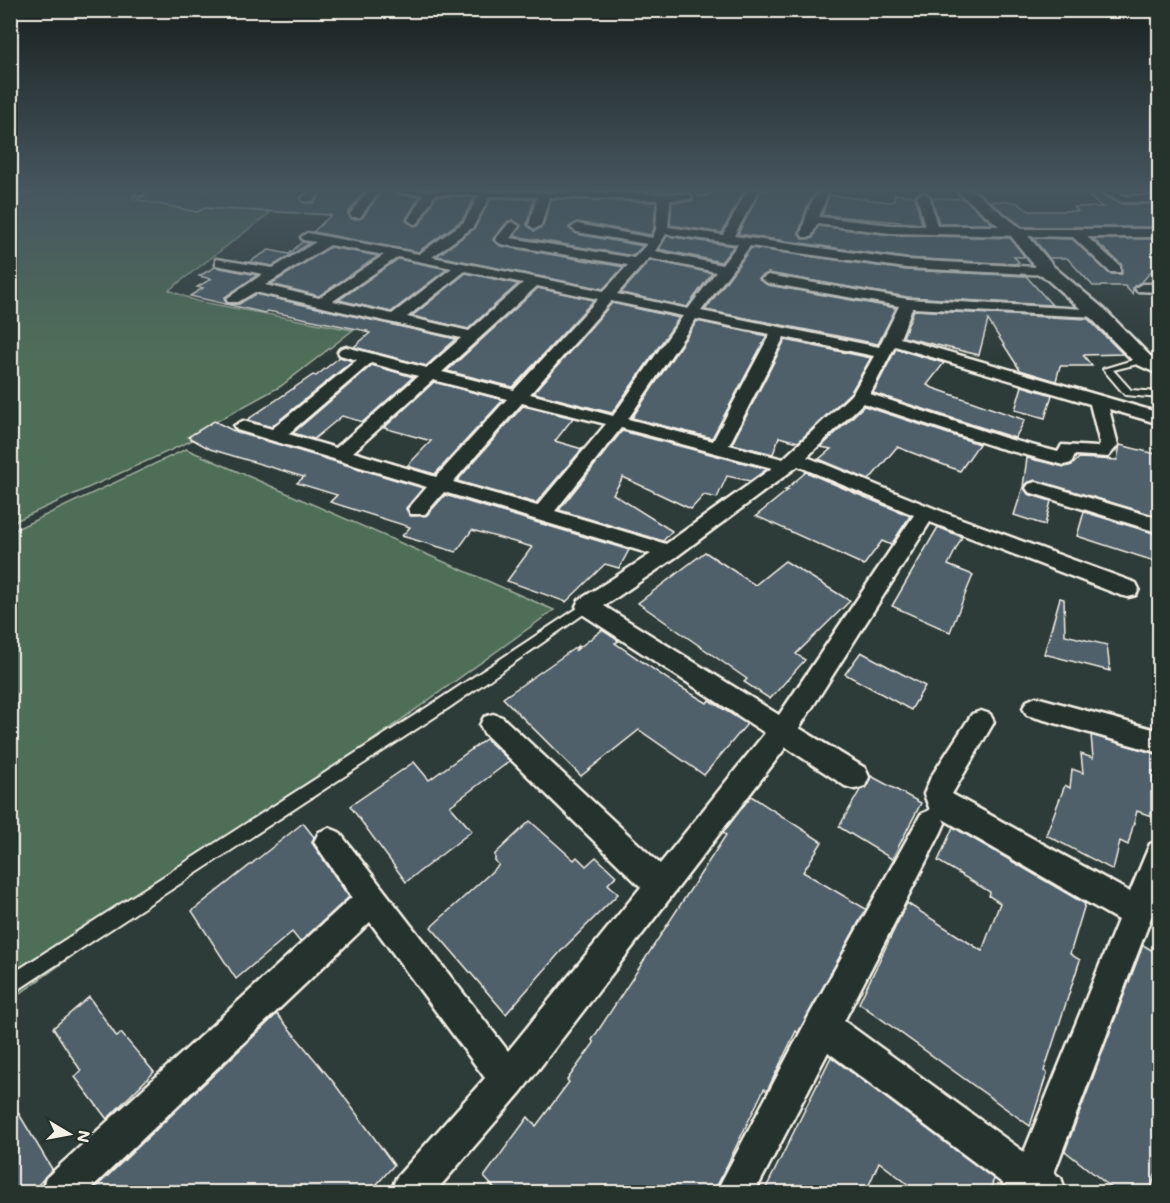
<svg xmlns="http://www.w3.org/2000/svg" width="1170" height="1203" font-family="Mali,sans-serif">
  <rect width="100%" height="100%" fill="#2e3c39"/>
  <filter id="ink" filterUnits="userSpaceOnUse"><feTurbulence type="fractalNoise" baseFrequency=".0167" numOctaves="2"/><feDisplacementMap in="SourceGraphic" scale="12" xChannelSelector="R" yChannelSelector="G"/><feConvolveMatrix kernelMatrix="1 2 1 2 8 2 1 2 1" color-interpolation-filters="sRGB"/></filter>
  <g filter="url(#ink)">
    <g fill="#4f6e58" stroke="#a2b0a0" stroke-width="1.5">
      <path d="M40,190H259L234,207L270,213L169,290L196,301L353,330L281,386L188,437L193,440L11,523V195Z"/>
      <path d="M186,449L554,610L11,1000L10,532Z"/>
    </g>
    <g fill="#4f606b" stroke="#f4f1e8" stroke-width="1.5">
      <path d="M134,190H137L135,195L137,197H143L148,190H307L300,199L304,203H314L324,190H365L348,213L352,219L362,218L382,191H394L402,195L420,196L406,219L415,226L420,224L436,196L475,197L462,220L418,252L313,232L331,215L205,208L197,212L133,199Z"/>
      <path d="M565,190H695L699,197L711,194V190H744L722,233L670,225L672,202L693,201L692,193Z"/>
      <path d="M761,190L817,192L808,204L799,233L803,239L813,238L818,226L891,235L1010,238L1025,257H1014L1019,262L1015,264L906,258L738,234Z"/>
      <path d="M1085,193H1099L1122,204H1160V227H1023L989,201L1016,202L1029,211H1078L1074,207H1102Z"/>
      <path d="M895,194L915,196L922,224L822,215L829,195L890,202L894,200Z"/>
      <path d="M491,198L534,199L527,224L534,231L543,226L551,199L656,202L654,229L651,235L577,222L569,227L577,234L643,246L633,256L514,236L521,226L512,220L507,222L493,239L501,246L624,267L603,289L437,256L474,229Z"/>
      <path d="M932,198L964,199L993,224H939Z"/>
      <path d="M667,236L734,246L721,262L659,249Z"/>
      <path d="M1033,238L1072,239L1110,274H1122L1121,264L1093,239H1160V261L1142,282L1134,286L1132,294L1125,286H1093L1067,258H1049Z"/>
      <path d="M302,242L310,243L273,266L249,262L269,250L289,254Z"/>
      <path d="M330,247L378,256L319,296L271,284Z"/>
      <path d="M751,248L906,270L1026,276L1052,305L907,297L768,273L759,278L768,285L896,308L878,344L705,310Z"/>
      <path d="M398,259L447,269L391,312L339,300Z"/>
      <path d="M650,260L712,273L687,307L621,293Z"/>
      <path d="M215,267L257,275L225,297L228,304H239L255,294L456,339L426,366L354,347L370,333L365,332L367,331L268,311L265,313L190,296L203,288L197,287L211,279L199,276Z"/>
      <path d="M466,273L518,284L468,329L412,316Z"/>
      <path d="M538,288L594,300L513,387L447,371Z"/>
      <path d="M612,303L679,318L612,413L534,393Z"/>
      <path d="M914,310L1088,319L1123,354L1083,355L1092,366H1060L1056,381L1020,370L988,320L979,355L903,337Z"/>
      <path d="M697,321L767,336L712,438L632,418Z"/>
      <path d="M785,340L871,358L851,392L798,442L779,437L773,454L732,444Z"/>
      <path d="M896,349L944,363L927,385L933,388L1025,420L1015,438L873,393Z"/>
      <path d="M340,357L352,361L271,427L247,420L313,375L316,376Z"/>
      <path d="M372,365L413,377L363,422L342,416L314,439L293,433Z"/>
      <path d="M434,382L503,400L435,474L407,466L431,441L384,428Z"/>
      <path d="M1022,386L1052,395L1045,418L1015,410Z"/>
      <path d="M523,406L573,418L555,441L582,449L536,503L457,481Z"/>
      <path d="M864,406L979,444L960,471L897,447L869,480L819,459L831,449L821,447Z"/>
      <path d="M214,421L236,432L423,488L406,508L411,516L427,515L445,495L629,550L619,568L605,564L566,602L507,581L532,547L472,530L456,552L402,536L410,527L330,502L337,495L297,483L304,477L210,449L188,437Z"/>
      <path d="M622,431L767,469L750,481L727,476L717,498L704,495L691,509L623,477L613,494L672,531L663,541L559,510Z"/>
      <path d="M1120,445L1160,455V517L1035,480L1027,483L1024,488L1028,494L1051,501L1045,525L1014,515L1023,487L1027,458L1065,467L1072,465L1079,458L1117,460Z"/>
      <path d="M806,472L857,494L910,516L891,545L882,541L864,565L756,516L788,490H785Z"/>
      <path d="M1084,512L1160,535L1157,562L1077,536Z"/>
      <path d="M938,527L962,537L948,565L973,575L950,632L892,606Z"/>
      <path d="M705,552L755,585L785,561L850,601L796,654L805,660L770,699L744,682L747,679L638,603Z"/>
      <path d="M1060,598L1064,599L1065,635L1107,645L1110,671L1044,654Z"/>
      <path d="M602,630L619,641L615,643L672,682L707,703L709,700L747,724L704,775L639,730L581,776L503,698L579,645L575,651Z"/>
      <path d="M861,652L925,686L911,710L845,674Z"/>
      <path d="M1091,735L1160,755V773L1152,771L1154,793L1151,792V816L1137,811L1128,845L1120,841L1113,870L1046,835L1065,785L1070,788L1072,769L1083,773L1081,754L1093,758Z"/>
      <path d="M486,739L510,761L450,806L472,831L406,882L350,806L414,762L429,780Z"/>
      <path d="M871,776L921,803L892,859L839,827L860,790L867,787Z"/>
      <path d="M751,796L822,842L803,872L866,909L798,1033L796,1031L767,1091L764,1089L714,1192H498L484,1177L528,1117L536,1126L569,1082L567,1080L594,1043L592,1040L726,835L723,833Z"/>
      <path d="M530,821L574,860L577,857L586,866L596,857L616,876L608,884L618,894L562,950L506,1014L431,927L499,865L495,861V854Z"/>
      <path d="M303,823L314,837L312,843L349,897L300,942L292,932L236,979L192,911Z"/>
      <path d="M953,827L1085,904L1070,954L1080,960L1044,1071L1047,1073L1030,1126L859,1003L907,903L982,951L1000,903L989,896L990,892L938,861Z"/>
      <path d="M1143,945L1160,955V1161L1150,1192H1117L1065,1151Z"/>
      <path d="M89,997L117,1037L121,1033L154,1072L107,1119L75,1077L81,1071L53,1028Z"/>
      <path d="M277,1014L334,1083L394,1165L370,1192H91Z"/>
      <path d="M831,1057L994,1179L989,1192H918L879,1162L866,1192H764Z"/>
      <path d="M10,1099L52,1169L32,1192H10Z"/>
    </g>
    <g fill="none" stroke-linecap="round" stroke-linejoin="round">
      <defs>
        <g id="service">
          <path d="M140,190H146L141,195H137Z"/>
          <path d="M1143,357L1147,360L1146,362L1113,370L1131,390L1160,392V398L1125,395L1103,369Z"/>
          <path d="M587,602L593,606L591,609L450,707L10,995V975L440,699Z"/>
        </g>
        <g id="minor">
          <path d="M10,190H36L10,196Z"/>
          <path d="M310,190H322L312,201H304L302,199Z"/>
          <path d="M368,190H380L360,217H352L350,214Z"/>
          <path d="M396,190L687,194L691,195V199L670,200L668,227L723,235L747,190H759L734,236L906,260L1053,268L1055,271L1048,275L906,268L750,246L701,311L879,347L899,306L768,283L761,279L768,275L907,299L1102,310L1104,313L1102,316L1097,317L912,308L900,338L1160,413V424L1109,409L1118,445L1108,457L1075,455L1071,463L1064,465L996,447L863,403L807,457L948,514L1136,583L1139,589L1136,595L1128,597L1120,595L930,522L799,728L865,768L869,777L865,786L855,789L845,786L786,747L521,1092L435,1192H391L396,1178L485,1078L370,922L87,1192H41L46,1178L352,897L314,842L319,832L329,828L339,832L508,1051L641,887L484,733L480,725L484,717L493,714L502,717L660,864L765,733L579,612L576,606L579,600L651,554L444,492L425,514H411L408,509L427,487L237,430L234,426L243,421L272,429L357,360L340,355L338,352L340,349L346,347L427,368L461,338L255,292L238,302H228L226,299L263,274L216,265V259L273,268L316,242L303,240L301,237L307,233L419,254L464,222L479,195L435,194L418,223L414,224L408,220L424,194L402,193ZM490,196L537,197L529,225L535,229L541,225L549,197L658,200L656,230L652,238L577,224L571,228L577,232L647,244L634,258L510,238L519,226L513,222L509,223L495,240L501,244L628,265L604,291L432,257L473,227ZM666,234L738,244L722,265L655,251ZM330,245L384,255L319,298L265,285ZM398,257L452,268L392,314L333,301ZM649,258L716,272L688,309L617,294ZM465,271L523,283L469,331L407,317ZM537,286L598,299L514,390L442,372ZM611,301L683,316L613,416L530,394ZM696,319L770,334L713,441L628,419ZM784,337L874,356L853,393L783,459L729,445ZM895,346L1090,404L1100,444L1097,447L1062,445L1058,452L1008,439L870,394ZM371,363L418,376L336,448L288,434ZM433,380L507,399L436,477L353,452ZM522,403L606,424L537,506L453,482ZM621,428L772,468L666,544L555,511ZM798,466L914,515L779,715L604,606L676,557Z"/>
          <path d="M697,190H709V193L699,195Z"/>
          <path d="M1097,190H1112L1124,196H1160V202H1122Z"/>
          <path d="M821,192L827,195L819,217L891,225L925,226L917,196L923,193L929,196L937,226H1013L1019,229H1160V237H1087L1120,266V272H1110L1073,237L891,233L817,224L811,237H803L801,234C805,223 809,197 821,192Z"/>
          <path d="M1142,284H1160V292L1137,291L1135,288Z"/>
          <path d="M1036,482L1160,519V533L1029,492L1026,488L1029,484Z"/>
          <path d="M1036,697L1160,731V753L1027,715L1023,708L1027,701Z"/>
          <path d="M981,711L990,714L994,722L952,794L1130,892L1150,844L1160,840V894L1054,1173L1061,1178L1066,1192H1008L1009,1188L828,1052L755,1192H716L810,1014L921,814L930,810L924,794L931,777L972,714ZM943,819L1118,920L1024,1152L844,1021L941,832L945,823Z"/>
        </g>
        <path id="tertiary" d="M956,190H972L1023,230L1054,267L1104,309L1150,356L1160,361V375L1136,364L1090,317L1042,275L1011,236Z"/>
      </defs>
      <use href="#service" stroke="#f4f1e8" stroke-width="4"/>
      <use href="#minor" stroke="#f4f1e8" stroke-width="5"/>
      <use href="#tertiary" stroke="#f4f1e8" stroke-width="5"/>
      <use href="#service" fill="#26332d" fill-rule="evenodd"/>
      <use href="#minor" fill="#26332d" fill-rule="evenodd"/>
      <use href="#tertiary" fill="#26332d" fill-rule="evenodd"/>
    </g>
  </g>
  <linearGradient id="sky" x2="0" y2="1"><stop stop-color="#19211f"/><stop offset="0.53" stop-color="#46565f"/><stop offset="1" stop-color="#46565f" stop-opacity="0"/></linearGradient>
  <rect width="1170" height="358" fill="url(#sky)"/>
  <rect width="1170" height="1203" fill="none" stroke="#26332d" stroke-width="36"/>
  <rect x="18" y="18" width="1134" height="1167" fill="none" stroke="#f4f1e8" stroke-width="2" filter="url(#ink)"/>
  <g transform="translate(69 1134) rotate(100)" stroke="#26332d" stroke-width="4.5" paint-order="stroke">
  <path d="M0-4.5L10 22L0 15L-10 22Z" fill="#f4f1e8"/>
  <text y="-9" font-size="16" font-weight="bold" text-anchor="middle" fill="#f4f1e8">N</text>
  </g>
</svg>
